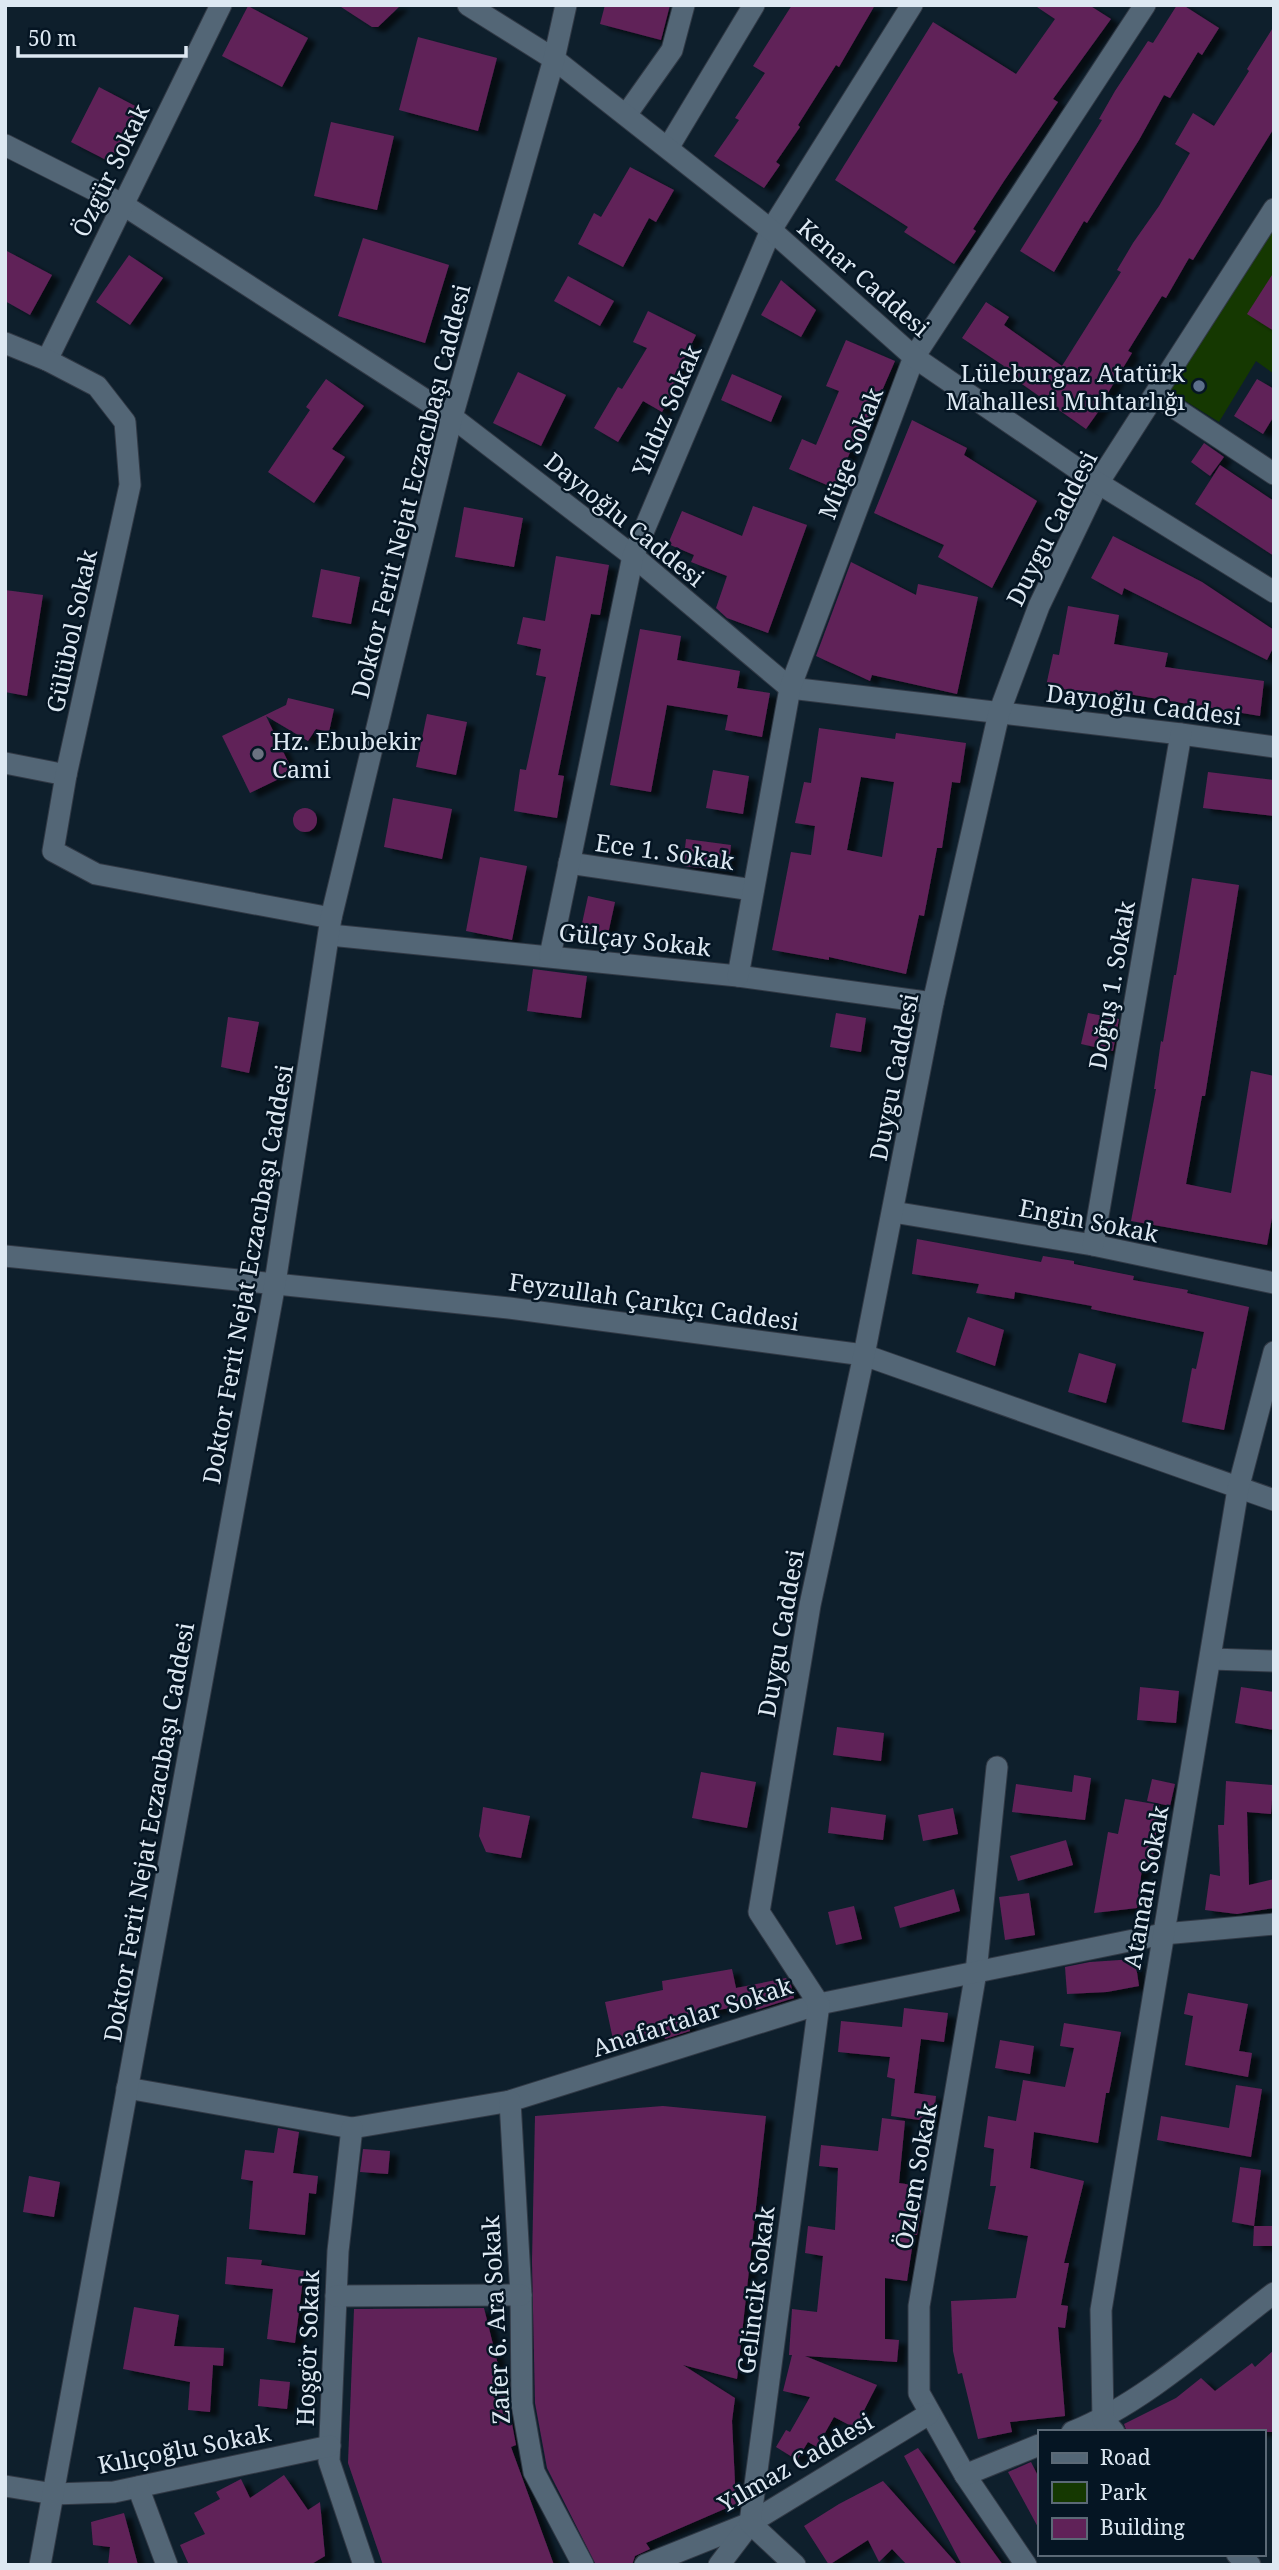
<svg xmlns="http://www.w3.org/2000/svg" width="1279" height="2570" font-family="'Noto Serif',serif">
  <defs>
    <filter id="shadow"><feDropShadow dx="8" dy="4.5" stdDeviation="2" flood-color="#0009"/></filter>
  </defs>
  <rect width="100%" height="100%" fill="#0e1f2c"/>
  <path fill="#153801" d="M1274,225V374L1256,361L1219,422L1168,390Z"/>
  <g fill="#602258" fill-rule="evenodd" filter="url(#shadow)">
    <path d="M338,5H401L378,27H372Z"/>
    <path d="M605,5H670L661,40L600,24Z"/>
    <path d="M792,5H875L839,67L836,65L798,125L800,127L776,162L780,165L764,188L714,156L739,120L735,118L765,73L753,66Z"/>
    <path d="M1034,5H1089L1111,19L1053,99L1058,102L1004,181L973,229L976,231L954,264L904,232L908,227L835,180L933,22L1016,74L1055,19Z"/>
    <path d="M1177,5H1183L1219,28L1202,55L1198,52L1170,98L1164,95L1139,140L1087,223L1084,221L1054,272L1020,251L1102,120L1099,119L1115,91L1148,41L1153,43Z"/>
    <path d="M248,6L308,38L282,87L222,56Z"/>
    <path d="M1274,26V128L1193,260L1189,258L1166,298L1162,296L1128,351L1132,353L1106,396L1108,398L1086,429L1002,370L1004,366L962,338L986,302L1009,317L1004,325L1062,366L1121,272L1117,270L1133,243L1159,206L1190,153L1175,144L1193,113L1214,126L1249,71L1247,69Z"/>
    <path d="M418,37L497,58L478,131L399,110Z"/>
    <path d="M99,87L139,108L110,162L71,142Z"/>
    <path d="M331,122L394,136L377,210L314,196Z"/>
    <path d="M630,167L674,190L656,222L649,218L623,267L578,244L594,213L601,217Z"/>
    <path d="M363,238L449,265L425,343L338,316Z"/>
    <path d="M5,250L52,275L30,315L5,301Z"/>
    <path d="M129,255L163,278L130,325L96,302Z"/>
    <path d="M1274,272V331L1247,314Z"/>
    <path d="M568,276L614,301L600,326L554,301Z"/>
    <path d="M781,280L816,310L801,337L761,315Z"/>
    <path d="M648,311L696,335L677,374L682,377L662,412L643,401L618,442L594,428L618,387L622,389L647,348L633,342Z"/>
    <path d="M846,340L895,361L861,439L857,437L834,488L789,469L802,439L816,445L839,391L826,386Z"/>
    <path d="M518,372L566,395L541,446L493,423Z"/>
    <path d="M732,374L782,396L771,422L721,400Z"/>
    <path d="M326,379L364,406L332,449L345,457L314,503L268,472L310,410L306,407Z"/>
    <path d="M1257,379L1274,389V416L1263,434L1234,416Z"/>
    <path d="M912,420L967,448L964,455L1037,501L992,588L938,557L944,545L874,513Z"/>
    <path d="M1204,443L1224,457L1210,476L1191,462Z"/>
    <path d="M1220,465L1274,501V556L1195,504Z"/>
    <path d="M753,506L807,525L768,633L727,618L716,608L727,576L691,562L694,555L668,544L682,511L742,536Z"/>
    <path d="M464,507L523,518L514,567L455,557Z"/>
    <path d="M1113,536L1202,582L1274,630V646L1267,660L1124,588L1122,595L1091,578Z"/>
    <path d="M556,556L609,565L600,615L591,614L558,775L564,776L557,818L514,811L520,769L526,770L546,677L536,675L541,649L517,644L523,617L545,621Z"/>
    <path d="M851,562L916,595L918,584L978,597L957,694L872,675L870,681L816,656Z"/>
    <path d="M321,569L360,577L351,624L312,617Z"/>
    <path d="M5,590L43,595L27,696L5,692Z"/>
    <path d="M1068,606L1119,615L1114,644L1168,653L1165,667L1264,681L1260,716L1110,691L1109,697L1046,686L1053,654L1059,655Z"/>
    <path d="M640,629L681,636L677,660L740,671L737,688L770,693L762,737L725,730L728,715L667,705L651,792L610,785Z"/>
    <path d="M288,698L334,709L329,732L316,729L308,741L266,716L293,772L250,793L222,736L286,705Z"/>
    <path d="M427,714L467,722L456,775L416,767Z"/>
    <path d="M819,728L895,739L896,733L966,743L960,783L952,782L942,848H937L924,916L919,915L906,974L829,957V960L772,950L791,852L811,855L815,826L795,823L804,782L811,783ZM861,777L894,782L882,857L847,850Z"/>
    <path d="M713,770L749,776L743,814L706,808Z"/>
    <path d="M1208,772L1274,780V816L1203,808Z"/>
    <path d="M393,798L452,809L442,859L384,847Z"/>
    <circle cx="305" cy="820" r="12"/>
    <path d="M686,839L731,845L728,871L683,866Z"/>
    <path d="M480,857L527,866L512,940L466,931Z"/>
    <path d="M1192,878L1239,885L1205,1096H1202L1186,1184L1231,1193L1251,1071L1274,1076V1207L1267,1245L1131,1221L1156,1089H1154L1161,1041L1163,1042L1174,975H1176Z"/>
    <path d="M588,896L615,902L608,934L581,928Z"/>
    <path d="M533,969L587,976L581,1018L527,1011Z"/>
    <path d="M836,1013L866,1018L861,1052L830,1047Z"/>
    <path d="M1088,1013L1119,1019L1113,1051L1081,1044Z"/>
    <path d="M228,1017L259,1022L249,1073L221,1067Z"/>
    <path d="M917,1239L1041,1262L1043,1256L1074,1261V1264L1134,1276L1133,1280L1188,1290L1187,1293L1249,1307L1224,1430L1182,1422L1192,1368L1196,1369L1204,1332L1091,1309L1092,1306L1015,1292L1014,1299L976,1293L979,1284L912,1274Z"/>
    <path d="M968,1317L1004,1330L995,1366L956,1352Z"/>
    <path d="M1079,1353L1116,1364L1106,1403L1068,1392Z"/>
    <path d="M1140,1687L1179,1691L1176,1723L1137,1720Z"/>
    <path d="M1241,1687L1274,1692V1730L1235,1723Z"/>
    <path d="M837,1727L884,1733L881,1761L833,1755Z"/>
    <path d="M701,1772L756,1782L747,1828L692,1818Z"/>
    <path d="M1074,1775L1091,1778L1085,1820L1012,1812L1016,1784L1072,1792Z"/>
    <path d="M1152,1779L1175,1784L1170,1806L1147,1801Z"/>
    <path d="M1226,1781L1273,1785L1271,1814L1247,1812L1249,1885L1274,1879V1908L1237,1914L1205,1910L1210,1874L1220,1876L1218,1825H1224Z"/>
    <path d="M1125,1799L1160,1805L1151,1869L1142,1868L1137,1908L1094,1913L1108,1832L1118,1834Z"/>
    <path d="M483,1807L530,1816L521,1858L486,1852L479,1836Z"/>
    <path d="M831,1807L886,1815L883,1840L828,1833Z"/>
    <path d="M953,1808L958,1834L923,1841L918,1815Z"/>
    <path d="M1066,1840L1073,1865L1018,1881L1010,1856Z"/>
    <path d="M954,1889L960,1911L900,1928L894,1907Z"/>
    <path d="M1029,1893L1035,1935L1005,1940L999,1897Z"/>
    <path d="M854,1906L862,1939L836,1945L828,1912Z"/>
    <path d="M1135,1959L1139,1986L1107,1992L1067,1994L1065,1967L1090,1962Z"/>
    <path d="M732,1969L736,1988L786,1978L791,1985L794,1998L756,2010L755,2004L687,2015L690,2031L665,2039L664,2034L614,2044L605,2002L663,1990L662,1981Z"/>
    <path d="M1188,1993L1248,2004L1239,2051L1252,2053L1248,2077L1185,2065L1193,2016L1184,2014Z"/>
    <path d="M904,2008L948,2013L944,2042L921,2039L914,2093L936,2096L933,2122L891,2116L895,2079L887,2077L890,2057L838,2052L841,2021L902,2027Z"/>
    <path d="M1064,2023L1121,2032L1109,2093H1106L1098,2143L1034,2132L1030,2168L1084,2181L1064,2263H1069L1061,2305L1068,2306L1065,2328L1058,2327L1065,2416L1010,2422L1012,2432L978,2439L962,2373L958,2374L953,2351L951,2301L1016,2298L1028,2236L988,2229L996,2186H990L994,2149L984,2147L988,2116L1016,2121L1023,2080L1065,2087L1074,2048L1060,2046Z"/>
    <path d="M1000,2040L1034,2046L1030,2074L995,2068Z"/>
    <path d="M1236,2085L1262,2089L1251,2157L1157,2140L1161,2116L1229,2128Z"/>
    <path d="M663,2106L766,2116L737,2379L683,2365L735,2398L732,2421L736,2504L646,2543L650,2549L635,2556L632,2565H596L547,2468L535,2403L532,2261L535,2116Z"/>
    <path d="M882,2118L905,2121L899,2183L912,2185L908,2208L921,2210L917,2235H914L907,2281L885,2278V2339L899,2340L897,2362L805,2356L877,2385L855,2428L834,2417L817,2447L808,2442L797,2460L776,2447L786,2430L790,2432L810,2397L783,2391L792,2355H789L792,2309L817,2312L823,2256L805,2253L808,2226L835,2230L838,2168L819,2166L821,2145L878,2151Z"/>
    <path d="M278,2128L299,2132L293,2173L318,2176L316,2194L309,2193L305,2235L249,2229L253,2181L241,2179L245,2150L274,2153Z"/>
    <path d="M363,2149L390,2151L388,2174L360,2172Z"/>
    <path d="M1240,2167L1261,2170L1254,2226L1232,2222Z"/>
    <path d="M29,2176L60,2182L54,2217L23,2212Z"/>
    <path d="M1254,2226H1274V2246H1253Z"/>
    <path d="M227,2257L262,2260L261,2265L304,2271L295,2343L267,2339L273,2289L225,2284Z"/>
    <path d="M134,2307L179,2315L174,2346L224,2348L223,2366L213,2365L210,2412L188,2410L190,2382L123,2369Z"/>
    <path d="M484,2308L510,2413L516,2445L511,2447L554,2565H383L348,2463L354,2309Z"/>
    <path d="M1274,2350V2432H1127L1124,2424L1176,2398L1201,2378L1215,2391L1252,2363L1255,2367Z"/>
    <path d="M260,2379L290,2382L287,2409L258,2406Z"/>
    <path d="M918,2448L1003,2565H962L904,2456Z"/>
    <path d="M1031,2462L1039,2478V2529L1008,2472Z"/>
    <path d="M284,2475L308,2510L320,2502L325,2556L310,2565H189L180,2545L205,2534L194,2513L220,2499L216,2492L241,2479L250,2498Z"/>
    <path d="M883,2481L958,2565H907L892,2549L879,2562L868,2540L829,2565L804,2526L839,2504Z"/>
    <path d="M124,2513L138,2565H108L110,2547L93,2545L91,2522Z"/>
  </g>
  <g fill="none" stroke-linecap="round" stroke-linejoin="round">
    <defs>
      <g id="minor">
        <path d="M468,5L554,59"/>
        <path d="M626,115L672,50L684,5"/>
        <path d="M5,145L122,204L452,417L633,556L790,688L1181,734L1274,747"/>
        <path d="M668,148L754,5"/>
        <path d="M47,360L221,5"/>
        <path d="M1155,395L1274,474"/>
        <path d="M5,763L66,775"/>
        <path d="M569,863L753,890"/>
        <path d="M330,935L738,976L933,1003"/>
        <path d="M550,956L633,556L771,230L912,5"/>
        <path d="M738,976L790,688L914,357L1145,5"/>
        <path d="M893,1212L1093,1245L1274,1283"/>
        <path d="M1093,1245L1181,734"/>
        <path d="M5,1256L509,1308L864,1355L1274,1500"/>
        <path d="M1211,1659L1274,1661"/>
        <path d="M997,1767L976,1972L919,2306V2393L965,2475L1026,2565"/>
        <path d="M127,2088L352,2128L510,2101L819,2004L1163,1934L1274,1924"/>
        <path d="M510,2101L521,2295L522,2404L534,2472L583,2565"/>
        <path d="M352,2128L338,2251L329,2461L364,2565"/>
        <path d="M336,2296L521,2295"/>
        <path d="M1072,2432C1144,2403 1212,2340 1274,2293"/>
        <path d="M1114,2432L1103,2419L1101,2310L1238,1489L1274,1352"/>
        <path d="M965,2475L1039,2445"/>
        <path d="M5,2486L54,2494L114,2492L330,2446"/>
        <path d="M138,2487L167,2565"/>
        <path d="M1237,2554L1250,2565"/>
        <path d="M645,2565L750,2523L929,2414"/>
        <path d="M719,2565L750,2524"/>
        <path d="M795,2565L750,2523L819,2004L759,1912L810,1605L864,1355L933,1003L999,713L1039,606L1098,483L1274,209"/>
      </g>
      <path id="tertiary" d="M5,343L47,360L97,386L125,422L130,485L66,775L53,851L96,874L331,918"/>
      <g id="secondary">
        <path d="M554,59L771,230L914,357L1098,483L1274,592"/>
        <path d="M40,2565L275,1283L331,918L452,417L554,59L566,5"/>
      </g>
    </defs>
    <use href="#minor" stroke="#313945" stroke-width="23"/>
    <use href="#tertiary" stroke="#313945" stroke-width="23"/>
    <use href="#secondary" stroke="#313945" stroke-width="23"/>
    <use href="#minor" stroke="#536676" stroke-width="21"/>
    <use href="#tertiary" stroke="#536676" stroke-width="21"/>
    <use href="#secondary" stroke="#536676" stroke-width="21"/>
  </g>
  <circle fill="#5c6f8a" stroke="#051523" stroke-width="2.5" cx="1199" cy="386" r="7"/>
  <circle fill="#6b7280" stroke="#051523" stroke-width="2.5" cx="258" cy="754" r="7"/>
  <g text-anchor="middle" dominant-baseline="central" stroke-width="5" stroke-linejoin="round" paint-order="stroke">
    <g font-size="24" fill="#dde8f2" stroke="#051523">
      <text transform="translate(110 170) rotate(-64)">Özgür Sokak</text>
      <text transform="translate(864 277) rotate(41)">Kenar Caddesi</text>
      <text transform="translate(666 410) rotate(-67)">Yıldız Sokak</text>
      <text transform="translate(850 453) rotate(-69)">Müge Sokak</text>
      <text transform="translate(410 491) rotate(-76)">Doktor Ferit Nejat Eczacıbaşı Caddesi</text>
      <text transform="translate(625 519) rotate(39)">Dayıoğlu Caddesi</text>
      <text transform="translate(1051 528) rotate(-63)">Duygu Caddesi</text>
      <text transform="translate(71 631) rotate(-78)">Gülübol Sokak</text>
      <text transform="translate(1144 704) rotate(7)">Dayıoğlu Caddesi</text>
      <text transform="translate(665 851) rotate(8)">Ece 1. Sokak</text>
      <text transform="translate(635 939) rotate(6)">Gülçay Sokak</text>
      <text transform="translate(1111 985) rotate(-80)">Doğuş 1. Sokak</text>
      <text transform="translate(893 1077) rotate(-79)">Duygu Caddesi</text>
      <text transform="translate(1089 1220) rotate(11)">Engin Sokak</text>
      <text transform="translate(247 1274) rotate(-80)">Doktor Ferit Nejat Eczacıbaşı Caddesi</text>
      <text transform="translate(654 1301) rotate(8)">Feyzullah Çarıkçı Caddesi</text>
      <text transform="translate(780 1633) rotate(-80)">Duygu Caddesi</text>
      <text transform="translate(148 1832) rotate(-80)">Doktor Ferit Nejat Eczacıbaşı Caddesi</text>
      <text transform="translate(1145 1887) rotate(-80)">Ataman Sokak</text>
      <text transform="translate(692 2016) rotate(-18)">Anafartalar Sokak</text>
      <text transform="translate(915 2176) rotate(-80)">Özlem Sokak</text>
      <text transform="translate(755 2290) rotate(-83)">Gelincik Sokak</text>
      <text transform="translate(495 2320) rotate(-93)">Zafer 6. Ara Sokak</text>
      <text transform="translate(307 2348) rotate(-88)">Hoşgör Sokak</text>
      <text transform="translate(184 2448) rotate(-11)">Kılıçoğlu Sokak</text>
      <text transform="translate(795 2462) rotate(-30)">Yılmaz Caddesi</text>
    </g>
    <g font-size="24" fill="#dde8f2" stroke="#051523" text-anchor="end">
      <text x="1185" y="372">Lüleburgaz Atatürk<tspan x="1185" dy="28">Mahallesi Muhtarlığı</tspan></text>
      <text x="272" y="740" text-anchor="start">Hz. Ebubekir<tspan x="272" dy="28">Cami</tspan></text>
    </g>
  </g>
  <rect width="1279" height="2570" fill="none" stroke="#dde8f2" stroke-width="14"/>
  <rect x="1038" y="2430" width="228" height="126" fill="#051523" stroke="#5b6976" stroke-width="2"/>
  <rect x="1052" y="2453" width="35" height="10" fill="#536676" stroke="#5b6976" stroke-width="2"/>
  <text x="1100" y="2465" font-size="21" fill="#dde8f2">Road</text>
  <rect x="1052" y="2482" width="35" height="21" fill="#153801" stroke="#5b6976" stroke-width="2"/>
  <text x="1100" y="2500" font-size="21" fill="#dde8f2">Park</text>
  <rect x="1052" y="2518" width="35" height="21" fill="#602258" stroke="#5b6976" stroke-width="2"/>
  <text x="1100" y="2535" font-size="21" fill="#dde8f2">Building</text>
  <path d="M18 46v10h168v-10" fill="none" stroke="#dde8f2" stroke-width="3.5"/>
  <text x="28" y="46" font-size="21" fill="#dde8f2" stroke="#051523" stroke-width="5" paint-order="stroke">50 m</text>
</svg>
